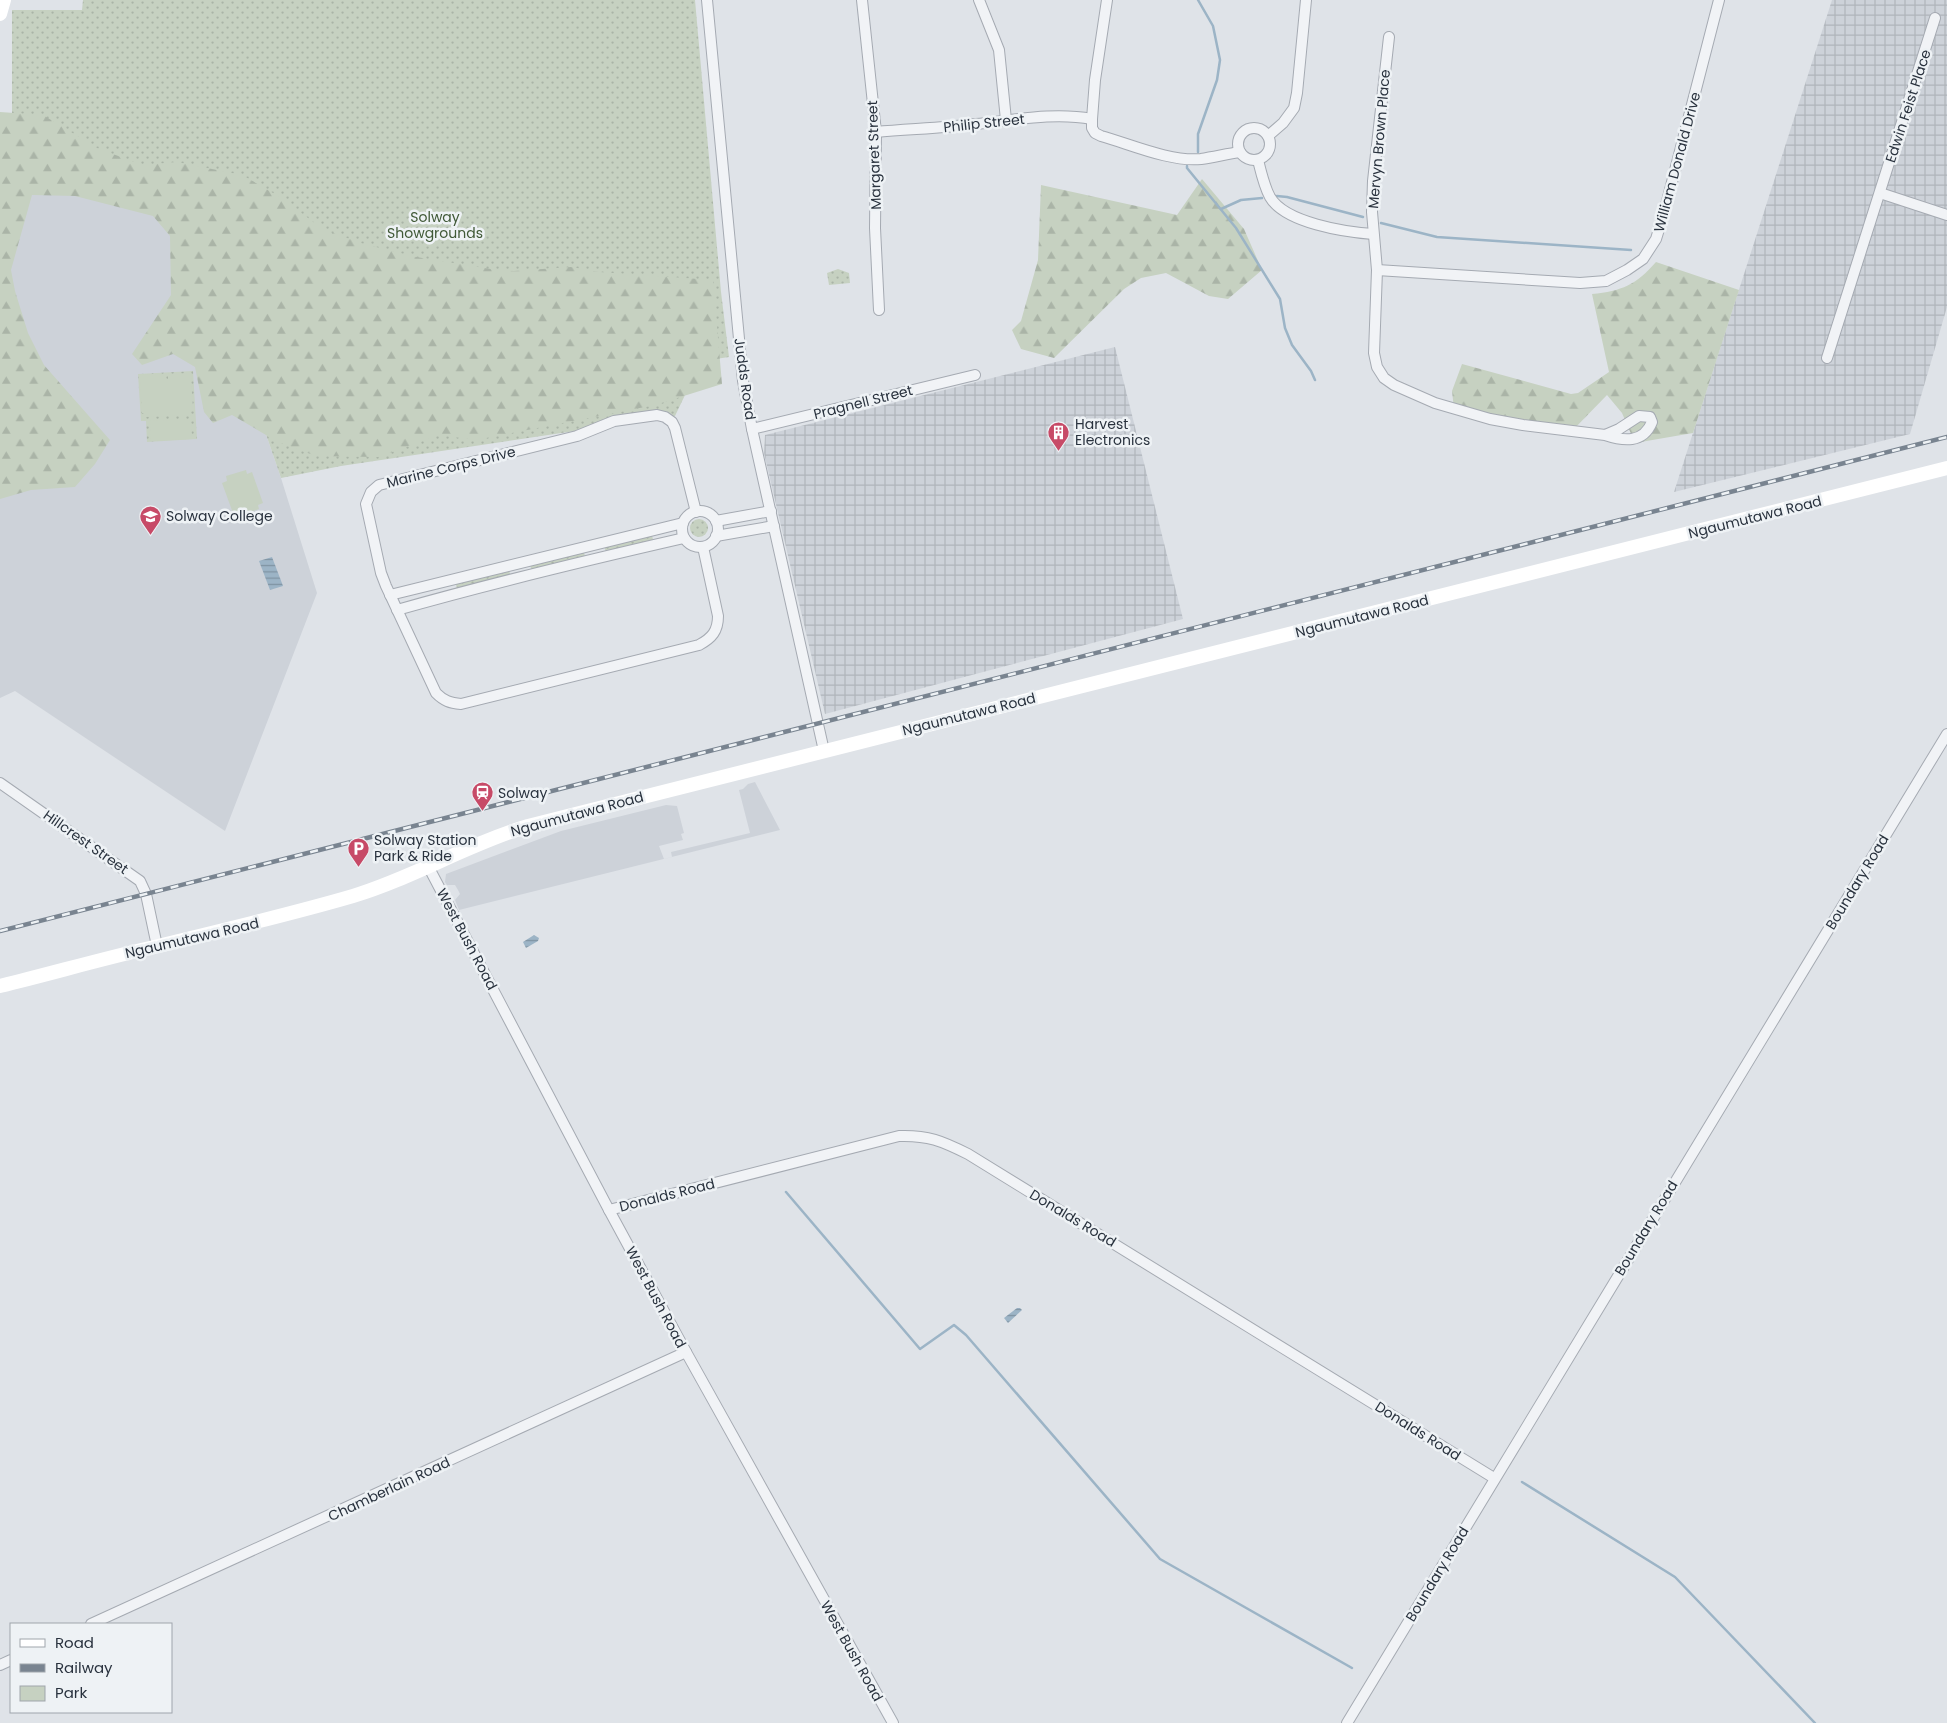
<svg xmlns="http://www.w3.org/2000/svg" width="1947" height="1723" font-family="Poppins,sans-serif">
  <defs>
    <pattern id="industrial-grid" width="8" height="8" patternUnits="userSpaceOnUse" patternTransform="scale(1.25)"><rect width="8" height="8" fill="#cdd2d9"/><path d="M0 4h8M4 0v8" fill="none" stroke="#b0b5bb"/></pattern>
    <pattern id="green-dots" width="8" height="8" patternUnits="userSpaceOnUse" patternTransform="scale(1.25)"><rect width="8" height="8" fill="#c6d1c1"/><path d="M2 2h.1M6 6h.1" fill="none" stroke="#aab4a7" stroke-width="1.8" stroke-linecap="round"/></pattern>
    <pattern id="forest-firs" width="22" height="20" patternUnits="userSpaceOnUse" patternTransform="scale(1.25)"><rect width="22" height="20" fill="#c6d1c1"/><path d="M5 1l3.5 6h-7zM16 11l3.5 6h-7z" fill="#aab4a7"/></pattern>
    <pattern id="water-rules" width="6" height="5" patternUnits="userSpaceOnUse" patternTransform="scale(1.25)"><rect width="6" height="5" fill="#9cb4c6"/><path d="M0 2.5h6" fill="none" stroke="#7f93a2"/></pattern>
  </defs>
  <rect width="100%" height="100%" fill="#dfe3e8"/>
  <g fill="#cdd2d9">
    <path d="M0,139L193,199L218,294L281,478L317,593L225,831L15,691L0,698Z"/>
    <path d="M755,782L780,830L459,910L455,900L460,894L458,890L455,885H447L445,882L446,874L561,831L666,805L677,806L684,833L681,834L683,840L659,846L664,859L672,857L671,852L750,833L739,790L743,789L748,784Z"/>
  </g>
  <g fill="url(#industrial-grid)">
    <path d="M1832,0H1947V307L1910,434L1674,492Z"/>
    <path d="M1115,347L1183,619L825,714L764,453L765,435Z"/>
  </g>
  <g fill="url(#green-dots)">
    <path d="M83,0H695L721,292L729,357L682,364L686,393L675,416L341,466L281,478L218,294L193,199L12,140V10H82Z"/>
    <path d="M838,269L849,273L850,283L829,285L827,273Z"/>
    <path d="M193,371L197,439L147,442L146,421H141L138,374Z"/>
    <circle cx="699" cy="528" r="9"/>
    <path d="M652,535L653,540L606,552L604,546Z"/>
    <path d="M584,552L585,557L532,571L530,565Z"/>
    <path d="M509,571L511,576L457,590L456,584Z"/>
  </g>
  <g fill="url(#forest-firs)">
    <path d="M0,112L43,115L97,148L142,165L177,162L242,175L280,197L324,230L364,244L416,257L497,270L514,271L571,267L599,272L713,280L722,384L655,405L476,440L439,435L378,457L316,456L278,442L232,415L213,423L204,412L195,367L173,354L142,365L132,354L171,295L170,236L153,216L75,196L32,195L11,270L15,291L28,333L44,365L110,440L95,464L75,487L31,490L0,499Z"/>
    <path d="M1202,179L1244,229L1262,270L1228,299L1209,296L1166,273L1141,278L1124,289L1054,358L1021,349L1012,330L1021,321L1038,260L1041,185L1177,215Z"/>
    <path d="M1656,262L1739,290L1693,433L1635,443L1622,413L1607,395L1573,430L1454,409L1452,391L1462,364L1571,394L1578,393L1609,372L1592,294C1622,291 1636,285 1656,262Z"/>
  </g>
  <g fill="#c6d1c1">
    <path d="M189,373V377L191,378L193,410H191V415L170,416L169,411H166V416L145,417V413H142L140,380H143V375L164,374V379H168V374Z"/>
    <path d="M191,419L192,439L151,441L150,421Z"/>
    <path d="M246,470L247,474L252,472L263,503L258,505L259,509L240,516L238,512L233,513L222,483L227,481L226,476Z"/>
  </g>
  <g fill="url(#water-rules)">
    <path d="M272,557L283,586L270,590L259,561Z"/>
    <path d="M534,935L539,938L538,941L526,948L523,942Z"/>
    <path d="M1017,1308H1020L1022,1310L1008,1323L1004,1318Z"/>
  </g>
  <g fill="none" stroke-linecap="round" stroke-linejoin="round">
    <g stroke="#9cb4c6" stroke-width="2.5">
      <path d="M1198,152V134L1217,80L1220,60L1213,26L1198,0"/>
      <path d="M1187,166V168L1236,228L1280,299L1285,328L1292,345L1311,371L1315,380"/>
      <path d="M1277,196L1287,197L1363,217"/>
      <path d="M1221,209L1241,200L1262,198"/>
      <path d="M1381,223L1437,237L1631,250"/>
      <path d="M786,1192L920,1349L954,1325L966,1335L1160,1559L1352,1668"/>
      <path d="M1522,1482L1675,1577L1815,1723"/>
    </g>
    <defs>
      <g id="street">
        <path d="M707,0L743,381L752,429L824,751"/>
        <path d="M862,0L876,132L875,228L879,310"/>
        <path d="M979,0L999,50L1006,120"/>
        <path d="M1107,0L1095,80L1092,119V128L1095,133L1101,136C1130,144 1170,162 1201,159C1214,157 1227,154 1240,152"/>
        <path d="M1389,37L1373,181L1372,212L1377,270L1374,353L1377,367L1384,378L1394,385L1435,403L1490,419L1523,425L1605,435L1619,429L1639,416L1650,417L1652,422C1643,444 1623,441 1605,435"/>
        <circle cx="1254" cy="144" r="16"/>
        <path d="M876,132C909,129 943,128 976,124C1015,120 1054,112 1092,119"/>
        <path d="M1268,136L1283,123L1294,108L1297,93L1306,0"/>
        <path d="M1258,160C1261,172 1264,186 1270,197C1285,223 1345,232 1373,234"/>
        <path d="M1880,193L1947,215"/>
        <path d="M1377,270L1580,283L1606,281L1627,270L1643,259L1656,239L1664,213L1719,0"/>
        <path d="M1827,358L1935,18"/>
        <path d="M752,429L975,375"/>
        <circle cx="700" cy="529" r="18"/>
        <path d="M696,512L675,428L672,422L665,417L657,415L614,421L577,436L379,485L371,492L366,504L381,573L386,586L436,693C444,701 450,703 461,704L699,645C712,638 718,631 718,616L703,547"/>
        <path d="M716,521L771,511"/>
        <path d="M716,536L774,526"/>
        <path d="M390,595L683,523"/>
        <path d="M397,610C492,583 588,560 684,538"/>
        <path d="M0,783L140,881L146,894L157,946"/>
        <path d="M428,866L609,1210L686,1352L893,1723"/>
        <path d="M609,1210L899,1136C928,1135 942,1141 968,1154L1494,1478"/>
        <path d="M91,1624L686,1352"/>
        <path d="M0,1665L11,1660"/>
        <path d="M1347,1723L1947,734"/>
      </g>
    </defs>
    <use href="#street" stroke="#a5aab2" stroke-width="12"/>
    <use href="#street" stroke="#f1f3f6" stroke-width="10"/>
    <g stroke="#fff" stroke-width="14">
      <path d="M0,14L4,0"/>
      <path d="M0,986C53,973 105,958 158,946C223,930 288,915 353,896C413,878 468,844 528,826L1947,468"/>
    </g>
    <defs>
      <path id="rail" d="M0,931L1947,437"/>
    </defs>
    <use href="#rail" stroke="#798490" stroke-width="4.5"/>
    <use href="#rail" stroke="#eef2f5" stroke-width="2.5" stroke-dasharray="8" stroke-linecap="butt"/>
  </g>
  <defs>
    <symbol id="building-pin" viewBox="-11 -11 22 30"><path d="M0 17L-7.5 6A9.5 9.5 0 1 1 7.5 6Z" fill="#c74a67" stroke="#eef2f5"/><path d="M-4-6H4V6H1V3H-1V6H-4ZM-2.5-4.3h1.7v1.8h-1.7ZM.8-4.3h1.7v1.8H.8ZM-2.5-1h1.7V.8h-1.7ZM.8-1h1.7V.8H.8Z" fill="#fff"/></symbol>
    <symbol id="school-pin" viewBox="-11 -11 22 30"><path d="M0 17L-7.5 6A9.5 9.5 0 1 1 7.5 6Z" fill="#c74a67" stroke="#eef2f5"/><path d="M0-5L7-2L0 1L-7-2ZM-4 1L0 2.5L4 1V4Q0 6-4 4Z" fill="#fff"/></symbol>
    <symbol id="station-pin" viewBox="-11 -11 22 30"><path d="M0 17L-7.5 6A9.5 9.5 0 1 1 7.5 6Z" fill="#c74a67" stroke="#eef2f5"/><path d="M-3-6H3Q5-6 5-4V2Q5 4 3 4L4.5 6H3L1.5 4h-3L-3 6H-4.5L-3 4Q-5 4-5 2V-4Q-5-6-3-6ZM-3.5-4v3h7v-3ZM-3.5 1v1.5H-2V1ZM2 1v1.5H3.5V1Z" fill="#fff"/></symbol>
    <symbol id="parking-pin" viewBox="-11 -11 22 30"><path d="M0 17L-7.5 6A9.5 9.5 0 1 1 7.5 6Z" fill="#c74a67" stroke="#eef2f5"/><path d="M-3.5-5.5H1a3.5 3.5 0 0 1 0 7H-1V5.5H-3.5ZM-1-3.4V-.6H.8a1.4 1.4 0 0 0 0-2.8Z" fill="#fff"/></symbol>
  </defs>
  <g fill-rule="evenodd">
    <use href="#building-pin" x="1046" y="420" width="25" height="34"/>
    <use href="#school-pin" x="138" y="504" width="25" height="34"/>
    <use href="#station-pin" x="470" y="780" width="25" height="34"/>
    <use href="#parking-pin" x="346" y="836" width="25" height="34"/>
  </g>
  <g text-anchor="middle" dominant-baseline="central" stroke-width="5" stroke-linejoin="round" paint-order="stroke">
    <g font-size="14" fill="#29323e" stroke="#eef2f5">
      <text transform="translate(1908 106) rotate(-72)">Edwin Feist Place</text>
      <text transform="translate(984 123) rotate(-6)">Philip Street</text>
      <text transform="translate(1379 139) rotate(-85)">Mervyn Brown Place</text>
      <text transform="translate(874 155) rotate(-92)">Margaret Street</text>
      <text transform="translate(1677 162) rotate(-75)">William Donald Drive</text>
      <text transform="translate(745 379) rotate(82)">Judds Road</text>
      <text transform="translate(863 402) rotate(-14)">Pragnell Street</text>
      <text transform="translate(451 467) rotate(-14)">Marine Corps Drive</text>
      <text transform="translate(1755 517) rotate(-14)">Ngaumutawa Road</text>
      <text transform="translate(1362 616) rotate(-14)">Ngaumutawa Road</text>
      <text transform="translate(969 714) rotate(-14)">Ngaumutawa Road</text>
      <text transform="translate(577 814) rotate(-15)">Ngaumutawa Road</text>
      <text transform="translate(86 842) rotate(35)">Hillcrest Street</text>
      <text transform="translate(1857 882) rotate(-59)">Boundary Road</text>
      <text transform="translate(192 938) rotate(-13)">Ngaumutawa Road</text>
      <text transform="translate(467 939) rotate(62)">West Bush Road</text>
      <text transform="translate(667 1195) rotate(-14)">Donalds Road</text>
      <text transform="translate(1073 1218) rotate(31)">Donalds Road</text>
      <text transform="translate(1646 1228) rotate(-59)">Boundary Road</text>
      <text transform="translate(656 1297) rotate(62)">West Bush Road</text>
      <text transform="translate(1418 1431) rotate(32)">Donalds Road</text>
      <text transform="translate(389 1489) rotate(-25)">Chamberlain Road</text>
      <text transform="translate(1437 1574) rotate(-59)">Boundary Road</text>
      <text transform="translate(852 1651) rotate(61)">West Bush Road</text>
    </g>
    <g font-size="14" fill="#405937" stroke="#eef2f5">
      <text x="435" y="217">Solway<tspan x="435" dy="16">Showgrounds</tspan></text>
    </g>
    <g font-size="14" fill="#29323e" stroke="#eef2f5" text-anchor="start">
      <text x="1075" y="424">Harvest<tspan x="1075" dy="16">Electronics</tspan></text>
      <text x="166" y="516">Solway College</text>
      <text x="498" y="793">Solway</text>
      <text x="374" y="840">Solway Station<tspan x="374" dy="16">Park &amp; Ride</tspan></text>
    </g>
  </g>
  <rect x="10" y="1623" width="162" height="90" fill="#eef2f5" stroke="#9fa5ac"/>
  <rect x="20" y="1639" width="25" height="8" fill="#ffffff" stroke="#9fa5ac"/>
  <text x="55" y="1648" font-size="15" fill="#29323e">Road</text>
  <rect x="20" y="1664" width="25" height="8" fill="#798490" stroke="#9fa5ac"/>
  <text x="55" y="1673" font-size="15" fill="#29323e">Railway</text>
  <rect x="20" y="1686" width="25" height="15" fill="#c6d1c1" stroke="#9fa5ac"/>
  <text x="55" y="1698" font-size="15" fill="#29323e">Park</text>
</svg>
